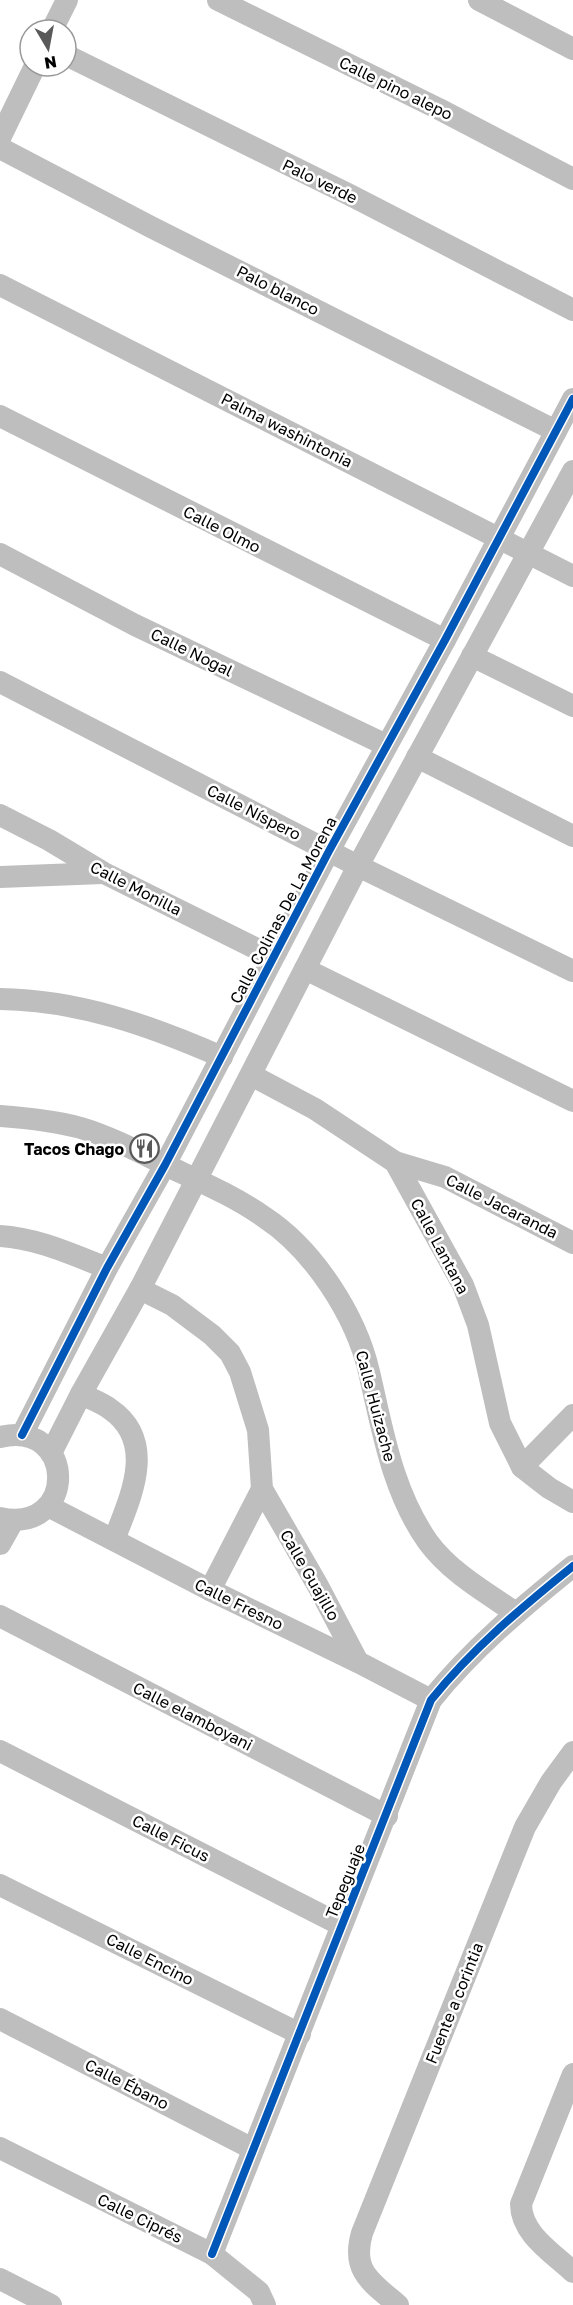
<svg xmlns="http://www.w3.org/2000/svg" width="573" height="2305" font-family="'Golos Text',sans-serif">
  <rect width="100%" height="100%" fill="#fff"/>
  <g fill="none" stroke-linecap="round" stroke-linejoin="round">
    <g stroke="#bebebe" stroke-width="22">
      <path d="M218,0L439,109L573,179"/>
      <path d="M479,0L573,49"/>
      <path d="M52,30L67,0"/>
      <path d="M66,55L350,195L573,310"/>
      <path d="M0,138L35,66"/>
      <path d="M0,148L151,227L556,431"/>
      <path d="M0,285L573,576"/>
      <path d="M0,416L445,640"/>
      <path d="M0,554L135,625L386,745"/>
      <path d="M472,656L573,706"/>
      <path d="M0,682L358,866L573,971"/>
      <path d="M417,757L573,836"/>
      <path d="M0,815L49,840L104,873L273,957"/>
      <path d="M0,877L103,873"/>
      <path d="M305,969L573,1101"/>
      <path d="M0,999C79,1000 151,1026 222,1057"/>
      <path d="M251,1075L315,1109L395,1162L463,1285L478,1325L500,1423L522,1467L549,1488L573,1502"/>
      <path d="M0,1116C27,1118 55,1121 81,1128C114,1138 145,1155 176,1170C206,1184 237,1198 264,1217C313,1249 356,1315 369,1372C383,1431 392,1491 428,1542C450,1572 485,1592 516,1613"/>
      <path d="M395,1162L445,1177L573,1243"/>
      <path d="M0,1236C37,1238 73,1255 107,1268"/>
      <path d="M140,1289L172,1305L212,1335L230,1353L240,1372L258,1430L262,1489L318,1586L358,1662"/>
      <path d="M81,1394C91,1399 102,1403 110,1409C158,1442 130,1498 114,1540"/>
      <path d="M22,1435L107,1268L165,1165L329,851L445,640L573,399"/>
      <path d="M0,1437C77,1419 78,1535 0,1518"/>
      <path d="M51,1453L81,1394L140,1289L358,866L573,471"/>
      <path d="M522,1467L573,1415"/>
      <path d="M48,1506L210,1590L358,1662L431,1700"/>
      <path d="M0,1544L13,1521"/>
      <path d="M210,1590L262,1489"/>
      <path d="M0,1616L387,1816"/>
      <path d="M0,1751L341,1925"/>
      <path d="M0,1885L300,2034"/>
      <path d="M0,2019L253,2149"/>
      <path d="M573,2074L521,2204C521,2234 553,2253 573,2272"/>
      <path d="M0,2148L212,2254L259,2292L265,2305"/>
      <path d="M212,2254L431,1700C472,1649 522,1607 573,1566"/>
      <path d="M0,2279L51,2305"/>
      <path d="M398,2305C371,2282 351,2271 362,2233L525,1827L551,1782L573,1752"/>
    </g>
    <defs>
      <g id="cycleway">
        <path d="M22,1435L107,1268L165,1165L329,851L445,640L573,399"/>
        <path d="M212,2254L431,1700C472,1649 522,1607 573,1566"/>
      </g>
    </defs>
    <use href="#cycleway" stroke="#fff" stroke-width="11"/>
    <use href="#cycleway" stroke="#0057b8" stroke-width="8"/>
  </g>
  <defs>
    <symbol id="restaurant-ring" viewBox="-11 -11 22 22"><circle r="9.5" fill="#fff" stroke="#595959" stroke-width="1.5"/><path d="M-5-6h1v4h1v-4h1v4h1v-4h1v5L-1.5 .5V6h-2V.5L-5-1ZM5-6V6H3V1.5H1.5Q1.5-4 5-6Z" fill="#595959"/></symbol>
  </defs>
  <g fill-rule="evenodd">
    <use href="#restaurant-ring" x="128" y="1132" width="33" height="33"/>
  </g>
  <g text-anchor="middle" dominant-baseline="central" stroke-width="5" stroke-linejoin="round" paint-order="stroke">
    <g font-size="16" fill="#000" stroke="#fff">
      <text transform="translate(396 88) rotate(26)">Calle pino alepo</text>
      <text transform="translate(320 181) rotate(26)">Palo verde</text>
      <text transform="translate(278 290) rotate(27)">Palo blanco</text>
      <text transform="translate(287 430) rotate(27)">Palma washintonia</text>
      <text transform="translate(222 529) rotate(27)">Calle Olmo</text>
      <text transform="translate(192 652) rotate(26)">Calle Nogal</text>
      <text transform="translate(254 812) rotate(27)">Calle Níspero</text>
      <text transform="translate(136 888) rotate(27)">Calle Monilla</text>
      <text transform="translate(283 910) rotate(-62)">Calle Colinas De La Morena</text>
      <text transform="translate(502 1206) rotate(27)">Calle Jacaranda</text>
      <text transform="translate(440 1246) rotate(62)">Calle Lantana</text>
      <text transform="translate(376 1406) rotate(75)">Calle Huizache</text>
      <text transform="translate(310 1575) rotate(60)">Calle Guajillo</text>
      <text transform="translate(239 1604) rotate(26)">Calle Fresno</text>
      <text transform="translate(193 1716) rotate(27)">Calle elamboyani</text>
      <text transform="translate(171 1838) rotate(27)">Calle Ficus</text>
      <text transform="translate(345 1881) rotate(-68)">Tepeguaje</text>
      <text transform="translate(150 1959) rotate(27)">Calle Encino</text>
      <text transform="translate(454 2003) rotate(-68)">Fuente a corintia</text>
      <text transform="translate(127 2084) rotate(27)">Calle Ébano</text>
      <text transform="translate(140 2218) rotate(26)">Calle Ciprés</text>
    </g>
    <g font-size="16" font-weight="bold" fill="#000" stroke="#fff" text-anchor="end">
      <text x="124" y="1149">Tacos Chago</text>
    </g>
  </g>
  <g transform="translate(48 48) rotate(170)"><circle r="28" fill="#ffffff" stroke="#999999" stroke-width="1.5"/>
  <path d="M0-4.5L10 22L0 15L-10 22Z" fill="#595959"/>
  <text y="-9" font-size="16" font-weight="bold" text-anchor="middle" fill="#000000">N</text>
  </g>
</svg>
